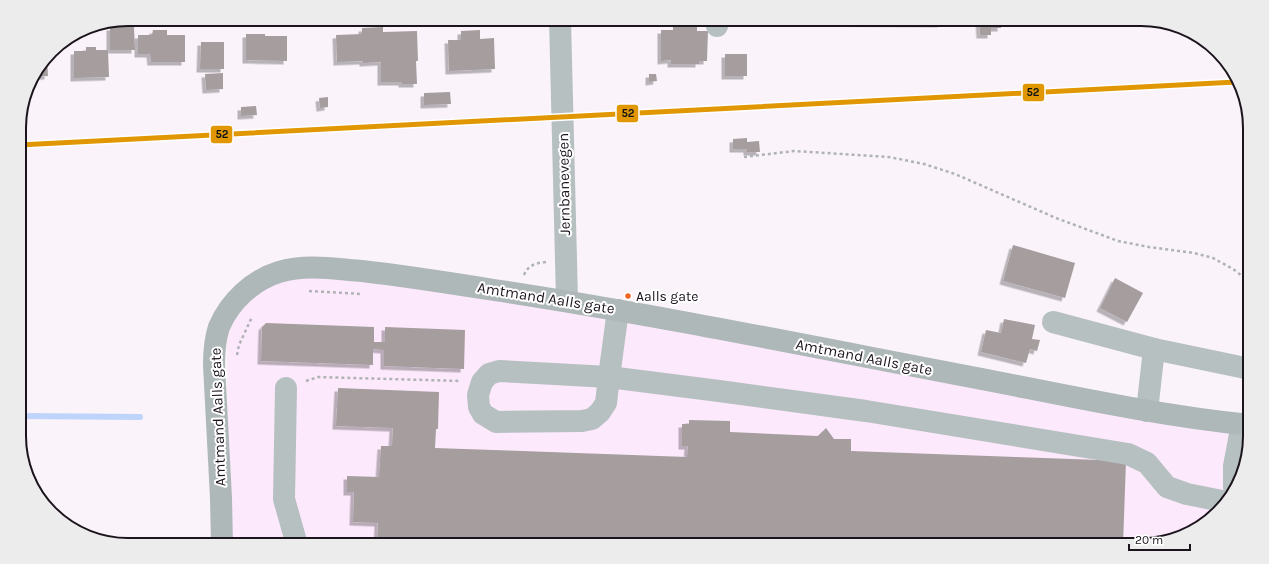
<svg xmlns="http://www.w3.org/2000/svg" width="1269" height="564" font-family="Karla,sans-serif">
  <defs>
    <filter id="shadow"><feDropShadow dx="-3.5" dy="3.5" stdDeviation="0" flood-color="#0004"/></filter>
  </defs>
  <rect width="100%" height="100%" fill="#faf3fa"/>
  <path fill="#fce9fb" d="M281,272L567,300L1250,423L1242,477L1202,526L1148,545H228L227,313Z"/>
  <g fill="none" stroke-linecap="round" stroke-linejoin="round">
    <path stroke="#bed4fb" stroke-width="6" d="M20,416L140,417"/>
  </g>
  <g fill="#a59d9e" filter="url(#shadow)">
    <path d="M848,19H941V24L848,23Z"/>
    <path d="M979,19H1001V28H991V35H980Z"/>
    <path d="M110,27H134L135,50H110Z"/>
    <path d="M383,27V32L417,31L418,61H416L417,84H402V82H381V62L363,63V61L337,62L336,35L362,34V28Z"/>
    <path d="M673,27H697V31H708L707,61H699V64H671V60L661,61V30H673Z"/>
    <path d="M153,30H167V35H185V62H151L150,54H138V35H152Z"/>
    <path d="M480,30V39L494,38L495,69L449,71L448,40H461V31Z"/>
    <path d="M246,34H265V36H287V61L246,60Z"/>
    <path d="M201,42H224V69H200Z"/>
    <path d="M86,47H96V50H108L109,77L74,78V51H86Z"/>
    <rect x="725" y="54" width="22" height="22"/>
    <path d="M47,58L48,76L33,77L41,66Z"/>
    <path d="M223,73V89L206,90L205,74Z"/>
    <path d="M649,74H656L657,81L649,82Z"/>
    <path d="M450,92L451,104L424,105V93Z"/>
    <path d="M328,97V107L320,108L319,98Z"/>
    <path d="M256,106L257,115L241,116V107Z"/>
    <path d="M747,138V142L759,141L760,152H747V149H733V139Z"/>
    <path d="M1013,245L1075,263L1065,298L1003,281Z"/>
    <path d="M1115,278L1143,293L1127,322L1100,308Z"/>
    <path d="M1004,319L1035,325L1032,339L1040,340L1037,351L1030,349L1026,363L981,352L986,330L1001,333Z"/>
    <path d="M266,323L374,327V342H385V327L465,330L464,369L384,366V350L373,349V365L261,361L262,327Z"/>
    <path d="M338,388L439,392L438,429H436L435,448L687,457L688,446H682V424H689V420L730,421V432L818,436L826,428L834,439H851V451L1126,461L1123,545H377L378,523L353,522L354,492H347V476L379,477L381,446H392L393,428L336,426Z"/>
  </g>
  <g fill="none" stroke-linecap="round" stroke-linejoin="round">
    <g stroke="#afb3b6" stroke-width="2.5" stroke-dasharray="3 3" stroke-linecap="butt">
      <path d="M744,157L794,151L889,157L924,164L955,174L1056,218L1118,241L1149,247L1194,253L1213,258L1233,269L1250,282"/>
      <path d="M524,275C528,265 536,263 546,262"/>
      <path d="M309,291L362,294"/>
      <path d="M237,355L239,345L252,317"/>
      <path d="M306,381L318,377L460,381"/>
    </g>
    <g stroke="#b7c0c1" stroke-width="22">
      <path d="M560,19L567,300"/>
      <path d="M717,26V19"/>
      <path d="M618,310L609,377L606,403L600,412L592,419L582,421L496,422L483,414L479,407L478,395L482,382L489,374L499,371L609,377L719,391L866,411L1128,454L1147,463L1167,487L1187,494L1222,501"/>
      <path d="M1053,322L1154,349L1250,369"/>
      <path d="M286,388L284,499L297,545"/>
      <path d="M1147,411L1154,349"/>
      <path d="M1234,487V466L1242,424"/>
    </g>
    <path stroke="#aeb8b9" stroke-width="22" d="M222,545L221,498L214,365C214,352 215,339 219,327C230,301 253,280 279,272C306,264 335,269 362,271C406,276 450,283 494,290C659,315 823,349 987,380C1074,397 1161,416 1250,425"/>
    <defs>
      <path id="rail-1" d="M19,145L1236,82"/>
    </defs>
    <use href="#rail-1" stroke="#fff" stroke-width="8"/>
    <use href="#rail-1" stroke="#e19703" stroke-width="5"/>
  </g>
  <circle fill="#f26522" stroke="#fff" stroke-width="1.5" cx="628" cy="296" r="3.5"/>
  <g text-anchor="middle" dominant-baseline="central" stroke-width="4" stroke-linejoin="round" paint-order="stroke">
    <g font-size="14" fill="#1c141c" stroke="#fff" text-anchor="start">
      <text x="636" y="296">Aalls gate</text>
    </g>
    <g font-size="15" fill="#1c141c" stroke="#fff">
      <text transform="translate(564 184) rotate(-91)">Jernbanevegen</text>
      <text transform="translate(546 298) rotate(9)">Amtmand Aalls gate</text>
      <text transform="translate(864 357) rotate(11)">Amtmand Aalls gate</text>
      <text transform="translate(218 417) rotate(-92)">Amtmand Aalls gate</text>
    </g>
  </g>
  <path d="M0 0H1269V564H0ZM128 26H1141A102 102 0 0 1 1243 128V436A102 102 0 0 1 1141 538H128A102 102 0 0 1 26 436V128A102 102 0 0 1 128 26Z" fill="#edeced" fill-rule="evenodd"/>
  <path fill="none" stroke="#1c141c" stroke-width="2" d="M128 26H1141A102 102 0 0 1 1243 128V436A102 102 0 0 1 1141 538H128A102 102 0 0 1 26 436V128A102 102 0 0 1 128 26Z"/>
  <g stroke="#fff" stroke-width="1.5">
    <rect x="1022" y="83" width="23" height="19" rx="4" fill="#e19703"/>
    <rect x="616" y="104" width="23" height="19" rx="4" fill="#e19703"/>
    <rect x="210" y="125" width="23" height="19" rx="4" fill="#e19703"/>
  </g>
  <g font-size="11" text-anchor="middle" font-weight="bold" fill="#111">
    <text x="1033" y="96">52</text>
    <text x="628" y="117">52</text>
    <text x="222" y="138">52</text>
  </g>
  <path d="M1129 544v6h61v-6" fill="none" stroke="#1c141c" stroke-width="2"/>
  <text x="1135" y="544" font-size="12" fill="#1c141c" stroke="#ffffff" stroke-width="3" paint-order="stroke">20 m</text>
</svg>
